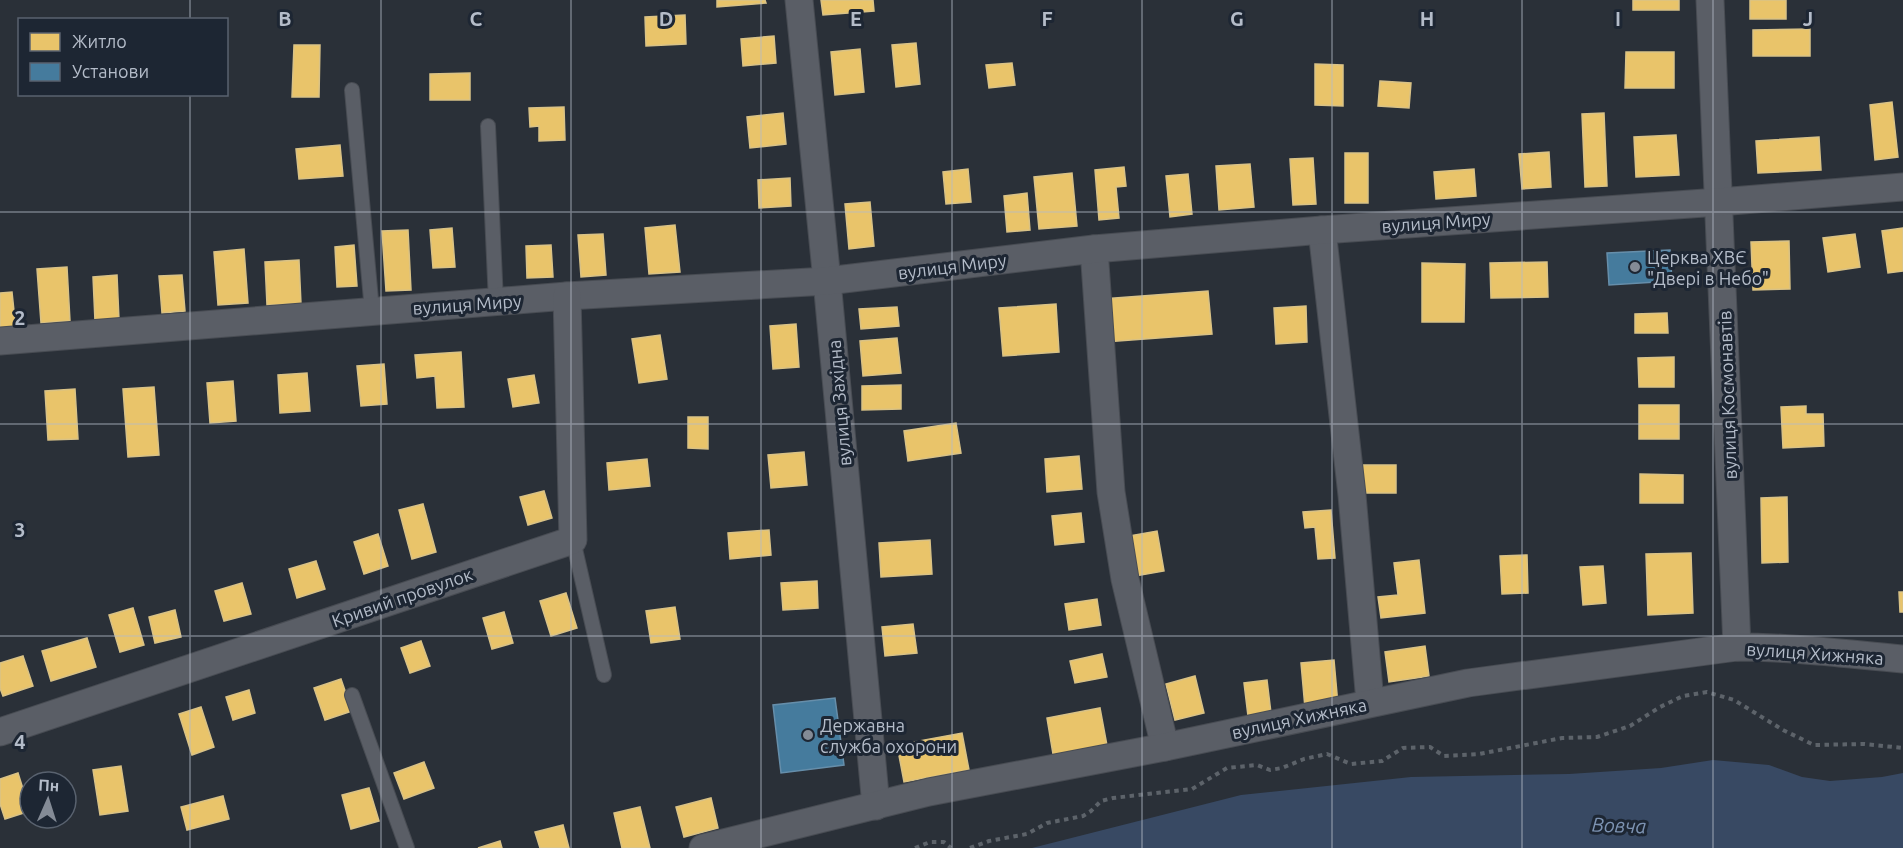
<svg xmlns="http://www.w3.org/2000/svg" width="1903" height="848" font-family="Ubuntu,sans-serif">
  <rect width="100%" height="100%" fill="#2a3038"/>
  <path fill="#384963" d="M1713,760L1769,765L1802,777L1830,781L1882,777L1903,773V848H1032L1241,795L1411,777L1569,774L1661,768Z"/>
  <g fill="#e9c46a" stroke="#d9c286" stroke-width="1.5">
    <path d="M717,0H765L766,3L717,7Z"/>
    <path d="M821,0H873L874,11L823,15Z"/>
    <rect x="1633" y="0" width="46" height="10"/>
    <rect x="1750" y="0" width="36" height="19"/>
    <path d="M685,15L686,44L646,46L645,17Z"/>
    <path d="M1810,29V56H1753V30Z"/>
    <path d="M774,36L776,63L743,66L741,39Z"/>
    <path d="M916,43L920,84L896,87L892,45Z"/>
    <path d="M294,45H320L319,97H292Z"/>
    <path d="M860,49L864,92L835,95L831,52Z"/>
    <path d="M1626,52H1674V88H1625Z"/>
    <path d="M1012,63L1015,85L989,88L986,65Z"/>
    <path d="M1315,64L1343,65V106L1315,105Z"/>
    <path d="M470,73V100H430V74Z"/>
    <path d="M1380,81L1411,83L1409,108L1378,106Z"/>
    <path d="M1892,102L1898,157L1875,160L1870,105Z"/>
    <path d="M564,107L565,140L539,141V126L530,127L529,108Z"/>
    <path d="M783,113L786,144L750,148L747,117Z"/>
    <path d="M1604,113L1607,186L1585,187L1582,114Z"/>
    <path d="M1676,135L1679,175L1636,177L1634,137Z"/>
    <path d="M1819,137L1821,170L1758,173L1756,141Z"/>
    <path d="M340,145L343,176L299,179L296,149Z"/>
    <path d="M1549,152L1551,187L1522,189L1519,154Z"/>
    <rect x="1345" y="153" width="23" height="50"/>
    <path d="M1313,158L1316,204L1293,205L1290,159Z"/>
    <path d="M1250,164L1254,207L1219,210L1216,166Z"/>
    <path d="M1124,167L1126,186L1116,187L1119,218L1099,220L1095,170Z"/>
    <path d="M968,169L971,202L946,204L943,172Z"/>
    <path d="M1474,169L1476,196L1436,199L1434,172Z"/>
    <path d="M1072,173L1077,226L1039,229L1034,177Z"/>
    <path d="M1188,174L1192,214L1170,217L1166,176Z"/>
    <path d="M790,178L791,206L759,208L758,180Z"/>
    <path d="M1027,193L1030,230L1007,232L1004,196Z"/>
    <path d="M870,202L874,246L849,249L845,204Z"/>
    <path d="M675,225L680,272L649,274L645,228Z"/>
    <path d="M452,228L455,267L433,268L430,230Z"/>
    <path d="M1903,228V271L1888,273L1882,231Z"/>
    <path d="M408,230L411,290L386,291L382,231Z"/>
    <path d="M603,234L606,275L581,277L578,235Z"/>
    <path d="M1855,234L1860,267L1828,272L1823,238Z"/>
    <path d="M1789,241L1790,289L1753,290L1751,242Z"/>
    <path d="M354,245L357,286L337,287L335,247Z"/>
    <path d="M551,245L553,277L527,278L526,246Z"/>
    <path d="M244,249L248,303L218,305L214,252Z"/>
    <path d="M299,260L301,304L267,305L265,262Z"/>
    <path d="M1547,262L1548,297L1491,298L1490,263Z"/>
    <path d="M1422,263L1465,264L1464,322H1422Z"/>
    <path d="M67,267L70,321L41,323L37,269Z"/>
    <path d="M117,275L119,320L95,321L93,277Z"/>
    <path d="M182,275L185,311L162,313L159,276Z"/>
    <path d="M1208,291L1212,334L1105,342L1102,299Z"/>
    <path d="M12,292L16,330L0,332V293Z"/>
    <path d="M1056,304L1059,352L1003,356L999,308Z"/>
    <path d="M1306,306L1307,342L1276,344L1274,308Z"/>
    <path d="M897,307L899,326L861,329L859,309Z"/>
    <path d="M1667,313L1668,333H1635V314Z"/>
    <path d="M796,324L799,367L773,369L770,326Z"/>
    <path d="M660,335L667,379L639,383L632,339Z"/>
    <path d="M897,338L901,373L863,376L860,341Z"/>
    <path d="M461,352L464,407L437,408L435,376L417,378L415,355Z"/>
    <path d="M1674,357V387H1639L1638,358Z"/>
    <path d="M384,364L387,404L361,406L357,366Z"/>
    <path d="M307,373L310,411L280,413L278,375Z"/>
    <path d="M534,375L539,403L513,407L508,379Z"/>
    <path d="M233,381L236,421L210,423L207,383Z"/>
    <path d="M901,385V409L862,410V386Z"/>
    <path d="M154,387L159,455L128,457L123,389Z"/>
    <path d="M75,389L78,439L48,440L45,391Z"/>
    <rect x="1639" y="405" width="40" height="34"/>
    <path d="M1806,406V414H1823L1824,446L1783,448L1781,407Z"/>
    <path d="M688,417H708V449L688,448Z"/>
    <path d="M956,423L961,453L908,461L904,431Z"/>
    <path d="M804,452L807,485L771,488L768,455Z"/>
    <path d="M1079,456L1082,489L1047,492L1045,459Z"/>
    <path d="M647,459L650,486L609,490L607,463Z"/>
    <rect x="1355" y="465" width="41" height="28"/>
    <path d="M1640,474L1683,475V503H1640Z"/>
    <path d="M544,491L552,518L528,525L520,497Z"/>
    <path d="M1787,497L1788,562L1762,563L1761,498Z"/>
    <path d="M423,504L436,552L412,559L399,510Z"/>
    <path d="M1331,510L1335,558L1318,559L1315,527L1305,528L1303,512Z"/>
    <path d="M1081,513L1084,542L1055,545L1052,516Z"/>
    <path d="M769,530L771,555L730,559L728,533Z"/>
    <path d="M1157,531L1164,571L1130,577L1123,537Z"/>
    <path d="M378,534L388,566L364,574L354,542Z"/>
    <path d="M930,540L932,574L881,577L879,543Z"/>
    <path d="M1691,553L1693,613L1648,615L1646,554Z"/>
    <path d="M1527,555L1528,593L1502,594L1500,556Z"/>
    <path d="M1419,560L1425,613L1381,618L1378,597L1398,595L1394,563Z"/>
    <path d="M316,561L325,589L297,598L289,569Z"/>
    <path d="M1603,566L1606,603L1583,605L1580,567Z"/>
    <path d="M817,581L818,608L783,610L781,583Z"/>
    <path d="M242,583L251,614L224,621L215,591Z"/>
    <path d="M1899,592H1903V612H1900Z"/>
    <path d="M566,593L577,628L551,636L540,601Z"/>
    <path d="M1097,599L1101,625L1069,630L1065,604Z"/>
    <path d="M675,607L680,639L651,643L646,611Z"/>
    <path d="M133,608L144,645L120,652L109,615Z"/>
    <path d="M175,610L181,637L155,643L149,617Z"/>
    <path d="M504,612L513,643L492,649L483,618Z"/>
    <path d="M913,624L917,653L885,656L882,627Z"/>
    <path d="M87,638L96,667L51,681L42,651Z"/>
    <path d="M421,641L430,666L410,673L401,648Z"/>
    <path d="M1425,646L1429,676L1389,682L1385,652Z"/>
    <path d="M1102,654L1107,677L1075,683L1070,661Z"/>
    <path d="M23,656L33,686L3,696L0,688V663Z"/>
    <path d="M1334,660L1338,705L1305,708L1301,663Z"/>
    <path d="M1195,676L1204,713L1175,720L1166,684Z"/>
    <path d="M341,679L352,711L325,720L314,688Z"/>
    <path d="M1267,680L1271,713L1248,716L1244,683Z"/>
    <path d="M249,690L255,713L233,720L226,697Z"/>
    <path d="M201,707L214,747L192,755L179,714Z"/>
    <path d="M1100,708L1108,751L1054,760L1047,718Z"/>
    <path d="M962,733L969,770L904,782L897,745Z"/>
    <path d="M424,762L434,788L404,799L394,773Z"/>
    <path d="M121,766L128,811L100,815L93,770Z"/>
    <path d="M18,773L30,811L5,819L0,804V779Z"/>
    <path d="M369,788L379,821L351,829L342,795Z"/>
    <path d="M223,796L229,819L187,830L181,807Z"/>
    <path d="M711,798L718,828L684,837L676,807Z"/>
    <path d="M640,807L650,848H622L614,813Z"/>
    <path d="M563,825L569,848H540L535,832Z"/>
    <path d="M500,841L502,848H478Z"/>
  </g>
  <g fill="#457b9d" stroke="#668eaa" stroke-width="1.5">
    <path d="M1670,250L1672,281L1609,285L1607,253Z"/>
    <path d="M835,698L844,765L781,773L773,705Z"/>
  </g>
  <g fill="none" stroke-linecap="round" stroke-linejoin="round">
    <defs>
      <g id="service">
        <path d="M352,90L372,311"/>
        <path d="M488,126L496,302"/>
        <path d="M573,540L604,675"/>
        <path d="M352,695L407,848"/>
      </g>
      <g id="minor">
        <path d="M799,0L827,281L876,806"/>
        <path d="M1710,0L1737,647"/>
        <path d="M1322,230L1352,495L1370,702"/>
        <path d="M1094,249L1111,492L1125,579L1165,747"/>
        <path d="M0,341L567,296L827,281L1094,249L1322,230L1719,202L1903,187"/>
        <path d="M0,732L573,540L567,296"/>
        <path d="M703,848L929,792L1165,747L1468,683L1737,647C1794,647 1846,654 1903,659"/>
      </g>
    </defs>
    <use href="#service" stroke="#484c53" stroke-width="16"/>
    <use href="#minor" stroke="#484c53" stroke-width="29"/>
    <g stroke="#5d636a" stroke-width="4" stroke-dasharray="4.5 4.5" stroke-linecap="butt">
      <path d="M915,848L930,842H944L951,848"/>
      <path d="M970,848L989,841L1027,834L1047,823L1083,816L1091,811L1101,801L1113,798L1192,789L1227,768L1257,765L1270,770L1282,768L1304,759L1327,754L1351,764L1382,761L1403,748L1430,747L1444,756L1479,754L1562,738L1597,737L1630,726L1660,707L1683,696L1707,692L1734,700L1783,730L1814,745L1864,744L1903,748"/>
    </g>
    <use href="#service" stroke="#5a5e66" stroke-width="14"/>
    <use href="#minor" stroke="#5a5e66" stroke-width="27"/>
  </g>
  <path fill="none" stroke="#b4bcc9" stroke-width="1.5" stroke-opacity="0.55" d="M190,0V20M381,0V848M571,0V848M761,0V848M952,0V848M1142,0V848M1332,0V848M1522,0V848M1713,0V848M190,94V848M0,212H1903M0,424H1903M0,636H1903"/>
  <g fill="#848b96" stroke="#1d2633" stroke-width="2">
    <circle cx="1635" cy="267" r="6"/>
    <circle cx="808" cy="735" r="6"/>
  </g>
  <g text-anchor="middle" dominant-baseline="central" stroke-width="6" stroke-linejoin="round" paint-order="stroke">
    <g font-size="18" fill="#b4bcc9" stroke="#1d2633">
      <text transform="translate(1436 222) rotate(-4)">вулиця Миру</text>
      <text transform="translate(952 266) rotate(-7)">вулиця Миру</text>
      <text transform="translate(467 304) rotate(-4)">вулиця Миру</text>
      <text transform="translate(1727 395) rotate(-92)">вулиця Космонавтів</text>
      <text transform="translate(839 403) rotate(-95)">вулиця Західна</text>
      <text transform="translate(402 597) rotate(-19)">Кривий провулок</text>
      <text transform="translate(1815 653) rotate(4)">вулиця Хижняка</text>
      <text transform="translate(1299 718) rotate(-12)">вулиця Хижняка</text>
    </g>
    <g font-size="18" fill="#b4bcc9" stroke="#1d2633" text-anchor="start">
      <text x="1647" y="257">Церква ХВЄ<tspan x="1647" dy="21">"Двері в Небо"</tspan></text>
      <text x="820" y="725">Державна<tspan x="820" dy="21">служба охорони</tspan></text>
    </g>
    <g font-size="20" font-style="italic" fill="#7c92b1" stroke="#1d2633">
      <text transform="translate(1619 825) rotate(2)">Вовча</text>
    </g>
  </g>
  <g font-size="20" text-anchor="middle" font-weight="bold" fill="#b4bcc9" stroke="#1d2633" stroke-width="6" stroke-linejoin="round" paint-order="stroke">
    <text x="285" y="26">B</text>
    <text x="476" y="26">C</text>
    <text x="666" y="26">D</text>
    <text x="856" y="26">E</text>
    <text x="1047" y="26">F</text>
    <text x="1237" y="26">G</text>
    <text x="1427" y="26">H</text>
    <text x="1618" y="26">I</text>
    <text x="1808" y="26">J</text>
    <text x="20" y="325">2</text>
    <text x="20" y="537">3</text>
    <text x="20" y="749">4</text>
  </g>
  <rect x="18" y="18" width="210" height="78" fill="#1d2633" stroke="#59626f" stroke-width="1.5"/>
  <rect x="30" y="33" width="30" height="18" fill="#e9c46a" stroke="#59626f" stroke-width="1.5"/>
  <text x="72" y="48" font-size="18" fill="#b4bcc9">Житло</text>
  <rect x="30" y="63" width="30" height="18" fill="#457b9d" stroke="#59626f" stroke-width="1.5"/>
  <text x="72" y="78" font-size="18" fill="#b4bcc9">Установи</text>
  <g transform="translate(48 800) rotate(3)"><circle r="28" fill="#1d2633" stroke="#59626f" stroke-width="1.5"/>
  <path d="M0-4.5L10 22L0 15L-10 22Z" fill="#848b96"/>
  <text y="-9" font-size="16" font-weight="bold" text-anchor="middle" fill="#b4bcc9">Пн</text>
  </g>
</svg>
